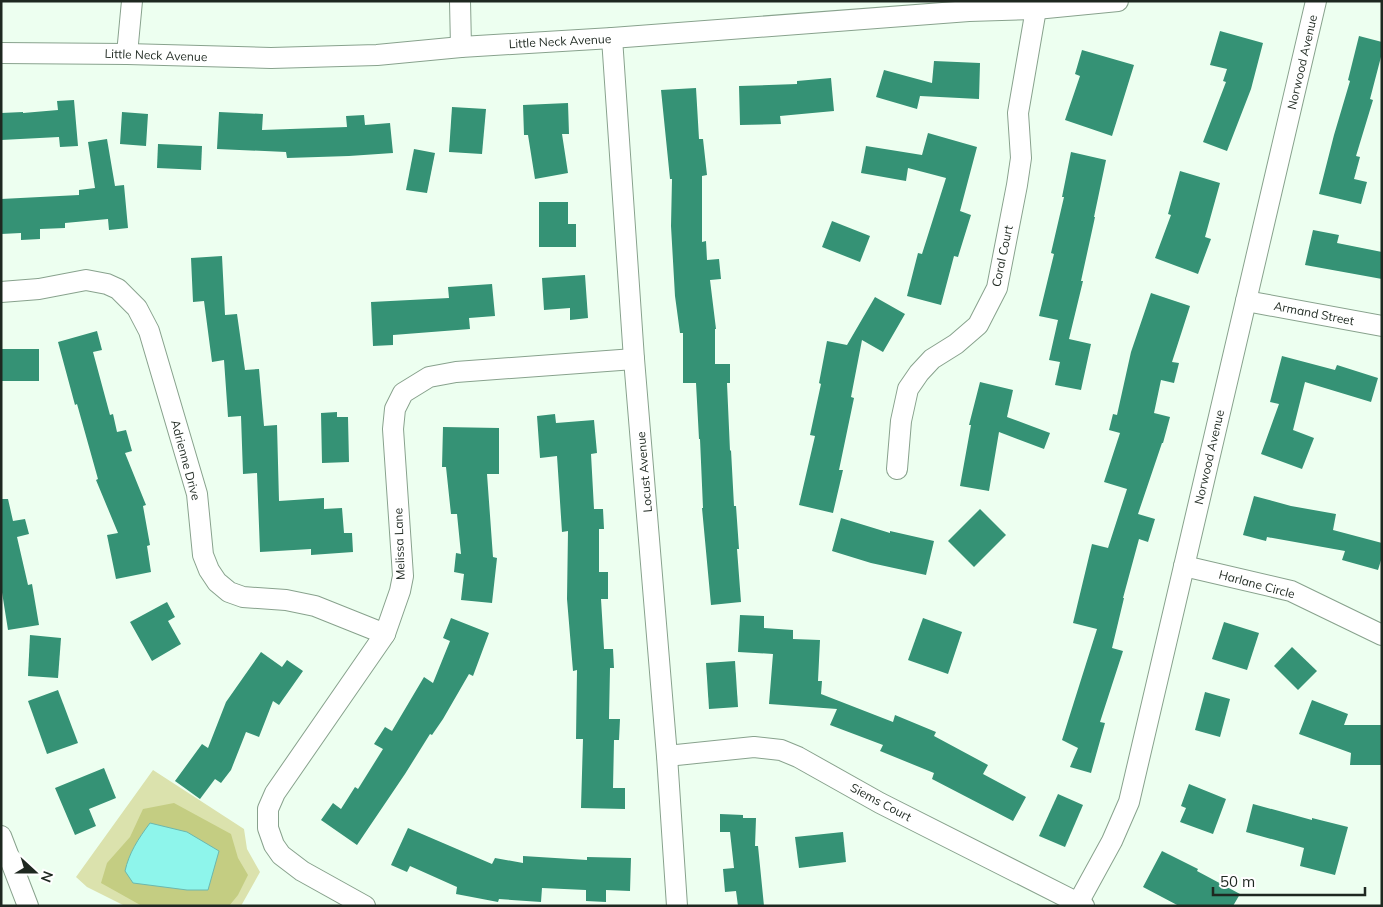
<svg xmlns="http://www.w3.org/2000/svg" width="1383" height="907" font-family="Mulish,sans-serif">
  <rect width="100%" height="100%" fill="#edfff0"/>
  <path fill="#dbe2ad" d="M153,770L244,829L247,849L260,872L241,906H125L87,887L76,877Z"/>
  <path fill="#c4cd82" d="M174,803L231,834L238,858L248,875L238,895L229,906H142L101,883L107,863L130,837L143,809Z"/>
  <path fill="#8ef5eb" stroke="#6cb8ae" d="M150,823L187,832L219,851L208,890H187L133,883L125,871C129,853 138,839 150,823Z"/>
  <g fill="#359275">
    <path d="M1220,31L1263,43L1251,89L1227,151L1203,142L1226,82L1223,81L1227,69L1210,65Z"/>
    <path d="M1359,36L1382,42V53L1370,99L1373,100L1356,156L1360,157L1354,179L1367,182L1361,204L1319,194L1334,135L1350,81L1348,80Z"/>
    <path d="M1082,50L1134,65L1112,136L1065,120L1080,76L1075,74Z"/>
    <path d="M934,61L980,63L979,99L920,96L917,109L876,97L884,70L932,83Z"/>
    <path d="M831,78L834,111L780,116L781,124L740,125L739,86L797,84V81Z"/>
    <path d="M696,88L699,139H703L707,175L702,176V242L706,241L707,260L719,259L721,279L710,280L716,329H715V364H730V383H727L730,451L731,450L734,506H736L739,549H737L741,602L711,605L702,508H703L700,439H699L696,383H683V333H680L675,296L671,226L672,179H670L661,90Z"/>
    <path d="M74,100L78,146L60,147L59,137L1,140V113L23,112V113L58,110L57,101Z"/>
    <path d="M568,103L569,134H562L568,173L535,179L528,135H524L523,105Z"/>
    <path d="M452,107L486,109L482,154L449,152Z"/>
    <path d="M122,112L148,114L146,146L120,144Z"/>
    <path d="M219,112L263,114L262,130L347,127L346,116L364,115L365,125L390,123L393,153L349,156L287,158L286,152L217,149Z"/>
    <path d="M928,133L977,147L960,211L971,215L958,257L954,256L941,305L907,296L918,253L922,254L946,178L908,168L906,181L861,173L866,146L922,155Z"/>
    <path d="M107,139L115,186L124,185L128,228L109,230L108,219L65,223V228L40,229V239L21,240V233L1,234V199L79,195V190L95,188L88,142Z"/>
    <path d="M158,144L202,146L201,170L157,168Z"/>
    <path d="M414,149L435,153L427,193L406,190Z"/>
    <path d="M1071,152L1106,160L1094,217H1095L1081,281H1083L1069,339L1091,344L1081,390L1055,385L1060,362L1049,360L1058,320L1039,316L1054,254L1051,253L1064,197H1062Z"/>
    <path d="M1180,171L1220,183L1205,237L1211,239L1198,274L1155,258L1171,215L1168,214Z"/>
    <path d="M539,202H568V224H576V247H539Z"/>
    <path d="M832,221L870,236L860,262L822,247Z"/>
    <path d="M1313,230L1339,235L1337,243L1382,252V279L1305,265Z"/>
    <path d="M222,256L225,315L237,314L245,370L259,369L264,426L277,425L279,501L324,498V509L342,508L344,533H352L353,552L311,555V549L260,552L257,473L243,474L241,416L228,417L224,360L212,362L204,301L193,302L191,258Z"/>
    <path d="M585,275L588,318L570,320V308L544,310L542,278Z"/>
    <path d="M492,284L495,316L469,318L470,329L393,335V345L373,346L371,302L449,298L448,287Z"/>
    <path d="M1151,293L1190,306L1172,362L1179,363L1174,383L1161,380L1154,413L1170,417L1163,443H1162L1138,514L1155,519L1148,542L1139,539L1123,598H1124L1112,648L1123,651L1100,722L1105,723L1091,773L1070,767L1078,748L1062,740L1097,629L1073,623L1092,544L1108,548L1127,489L1104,482L1120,433L1109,430L1113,414L1117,415L1131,352Z"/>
    <path d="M875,297L905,314L883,352L862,340L851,397L854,398L839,470H843L833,513L799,505L815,436L810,435L821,384L819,383L827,341L847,345Z"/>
    <path d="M97,331L102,350L93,352L110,415L113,414L117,432L126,430L132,451L125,453L146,505L143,506L150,545L147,546L151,572L116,579L107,535L118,533L96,480L98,479L77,404L75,405L58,342Z"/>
    <rect x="1" y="349" width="38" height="32"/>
    <path d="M1282,356L1335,370L1337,365L1378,378L1371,402L1305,382L1293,430L1314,438L1302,469L1261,454L1279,404L1270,402Z"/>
    <path d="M980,382L1013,390L1007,417L1050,433L1044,449L999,432L989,491L960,486L971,425H969Z"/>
    <path d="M337,412V417H348L349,462L322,463L321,413Z"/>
    <path d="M555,414L556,423L594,420L597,453L591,454L594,509H603L604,529H599V572H608V599H601L604,649H613L614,668H610L609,719H620L619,740H614L613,788H625V809L581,808L583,739H576L577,670L573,671L567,599L568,531L562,532L557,456L540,458L537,416Z"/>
    <path d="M443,427L499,428V474H487L493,557L497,558L492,603L461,600L464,574L454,572L456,553L461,554L457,514H451L446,467H442Z"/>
    <path d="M1254,496L1291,506L1336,514L1333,530L1382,543V557L1378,570L1342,560L1345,551L1267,537L1266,541L1243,535Z"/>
    <path d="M1,499H8L13,521L25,519L29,534L17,537L28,585L32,584L39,625L8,630L1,586Z"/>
    <path d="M980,509L1006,535L974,567L948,541Z"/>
    <path d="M841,518L890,533V531L934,541L926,575L871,563L832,551Z"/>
    <path d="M167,602L175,617L168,621L181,644L152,661L130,622Z"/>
    <path d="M740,615L764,616V628L793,630V639L820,640L818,681H822L821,694L893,722L895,715L936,732L934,736L988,765L983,774L1026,797L1013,821L932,779L934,773L880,751L883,745L830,725L837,709L769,704L773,654L738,652Z"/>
    <path d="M451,618L489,633L473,676L469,674L443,719L432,735L430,734L405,774L357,845L321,820L333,803L341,809L355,787L358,789L383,749L374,744L385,727L392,731L424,677L433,683L450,641L443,638Z"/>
    <path d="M923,618L962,632L948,674L908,660Z"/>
    <path d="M1224,622L1259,633L1247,670L1212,659Z"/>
    <path d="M30,635L61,638L58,678L28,676Z"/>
    <path d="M1292,647L1317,671L1298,690L1274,666Z"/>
    <path d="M261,652L282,667L287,660L303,671L279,705L273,701L259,737L246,732L231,770L221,783L215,779L200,799L175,781L202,744L208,748L226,702Z"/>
    <path d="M735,661L738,707L709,709L706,663Z"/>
    <path d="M58,690L78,743L47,754L28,701Z"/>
    <path d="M1205,692L1230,699L1220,737L1195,730Z"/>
    <path d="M1312,700L1348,714L1344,725H1382V765H1350L1351,753L1299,734Z"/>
    <path d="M104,768L116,798L89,809L96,826L75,835L55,788Z"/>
    <path d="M1189,784L1226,799L1213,834L1180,822L1186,808L1181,806Z"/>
    <path d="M1058,794L1083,805L1065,847L1039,836Z"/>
    <path d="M1253,804L1312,820V818L1348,827L1335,875L1300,866L1304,848L1246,832Z"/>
    <path d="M720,814L743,815V818H756L755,846H758L764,906H738L736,891L725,892L723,869L734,868L730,832H720Z"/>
    <path d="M408,828L492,864L495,858L523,863V856L587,860V857L631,858L630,891L606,890V902L586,901V890L542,888L541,902L499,899L498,902L456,894L457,887L410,866L407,872L391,865Z"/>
    <path d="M843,832L846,862L799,868L795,837Z"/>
    <path d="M1162,851L1198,869L1197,871L1240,894L1233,906H1179L1143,887Z"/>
  </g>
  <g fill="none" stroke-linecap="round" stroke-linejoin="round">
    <defs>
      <g id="street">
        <path d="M460,1L461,47"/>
        <path d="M612,38L634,359L667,756L677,906"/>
        <path d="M1,53L127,54L271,58L377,55L461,47L612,38L969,11L1036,9L1118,1"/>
        <path d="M127,54L132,1"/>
        <path d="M1,292L39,289L86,280L107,284L118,289L137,308L149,331L197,494L203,555L209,570L217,582L229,592L243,597L286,600L315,606L385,634"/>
        <path d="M1246,301L1382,326"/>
        <path d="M897,469L901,421L908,389L919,373L932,359L956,344L978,325L997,288L1017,185L1021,158L1018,113L1036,9"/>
        <path d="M1184,566L1291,591L1382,635"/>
        <path d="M667,756L754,747L781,750L798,757L880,803L1084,906"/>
        <path d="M1,836L28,906"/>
        <path d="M1078,903L1112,841L1129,802L1316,1"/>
        <path d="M365,906L302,871L281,855L274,845L268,828V809L275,793L385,634L400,591L403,576L393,429L395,409L403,393L429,377L456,372L634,359"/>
      </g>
    </defs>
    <use href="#street" stroke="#88a28d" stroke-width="22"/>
    <use href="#street" stroke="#fff" stroke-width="20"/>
  </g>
  <g text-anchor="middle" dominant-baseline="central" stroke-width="4.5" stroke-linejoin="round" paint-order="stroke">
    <g font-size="12" fill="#1e2820" stroke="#fff">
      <text transform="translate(560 41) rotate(-3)">Little Neck Avenue</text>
      <text transform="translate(156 55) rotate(2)">Little Neck Avenue</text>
      <text transform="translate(1302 62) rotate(-77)">Norwood Avenue</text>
      <text transform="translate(1002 256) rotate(-78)">Coral Court</text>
      <text transform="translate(1314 313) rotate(11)">Armand Street</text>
      <text transform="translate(1209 457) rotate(-77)">Norwood Avenue</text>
      <text transform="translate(186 460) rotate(75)">Adrienne Drive</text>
      <text transform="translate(644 472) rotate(-95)">Locust Avenue</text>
      <text transform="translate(399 544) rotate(-92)">Melissa Lane</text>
      <text transform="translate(1257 584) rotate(15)">Harlane Circle</text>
      <text transform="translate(881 802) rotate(28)">Siems Court</text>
    </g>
  </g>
  <rect width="1383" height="907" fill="none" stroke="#1e2820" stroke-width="5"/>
  <g transform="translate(35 872) rotate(111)" stroke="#ffffff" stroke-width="4" paint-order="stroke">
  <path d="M0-4L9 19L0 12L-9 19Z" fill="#1e2820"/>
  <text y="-8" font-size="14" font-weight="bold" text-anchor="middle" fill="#1e2820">N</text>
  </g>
  <path d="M1213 887v8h152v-8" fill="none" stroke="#1e2820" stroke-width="2.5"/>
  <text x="1220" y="887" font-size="15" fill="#1e2820" stroke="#ffffff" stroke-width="4" paint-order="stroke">50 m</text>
</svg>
